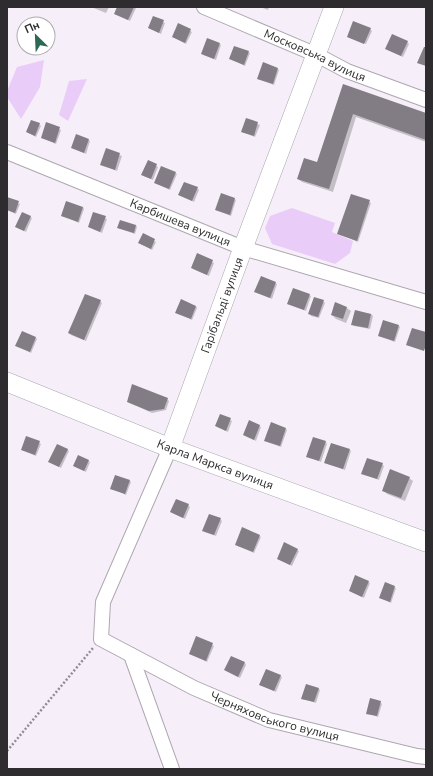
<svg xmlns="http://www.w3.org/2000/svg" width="433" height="776" font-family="'Nunito Sans',sans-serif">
  <rect width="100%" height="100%" fill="#f6eff9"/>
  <g fill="#eaccf9">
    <path d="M44,60L40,87L21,119L7,97V91L17,67Z"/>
    <path d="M87,79L68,121L59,115L69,81Z"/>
    <path d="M292,208L335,223L332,232L353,241L350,253L335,264L272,244L265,228L270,216Z"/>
  </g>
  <g fill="#0003">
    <path d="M91,7H109L106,13Z"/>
    <path d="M118,7L136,8L130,21L115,14Z"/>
    <path d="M260,7H269L268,10Z"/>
    <path d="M153,17L165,23L161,34L149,28Z"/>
    <path d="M179,24L192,32L186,44L173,37Z"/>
    <path d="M370,29L372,31L366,44L348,37Z"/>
    <path d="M407,42L409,44L403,57L388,50Z"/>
    <path d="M220,44L221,45L216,60L204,55Z"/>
    <path d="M248,52L250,53L245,66L231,59Z"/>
    <path d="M278,69L279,70L274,85L258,79Z"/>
    <path d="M344,86L426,115V142L356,117L333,192L302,182L298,179L318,163Z"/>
    <path d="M246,119L260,125L255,137L242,132Z"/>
    <path d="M39,124L41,126L36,137L27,132Z"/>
    <path d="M47,124L61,130L56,144L42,138Z"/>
    <path d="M89,140L90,141L86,154L73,148Z"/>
    <path d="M106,150L122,156L117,171L101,164Z"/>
    <path d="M148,161L158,167L153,180L144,176Z"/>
    <path d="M175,173L177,174L170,190L155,183Z"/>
    <path d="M197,188L199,190L194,202L180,195Z"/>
    <path d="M352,195L371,203L358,242L339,234Z"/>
    <path d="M7,198L20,204L16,214L7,210Z"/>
    <path d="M234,199L236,200L231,216L216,210Z"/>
    <path d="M83,207L84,209L79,223L62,215Z"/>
    <path d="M23,213L32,218L26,232L18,228Z"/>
    <path d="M94,213L107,219L102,233L89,227Z"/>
    <path d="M136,225L137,227L135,234L118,228Z"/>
    <path d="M143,235L156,242L152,250L139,243Z"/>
    <path d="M197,254L214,263L209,276L193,269Z"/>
    <path d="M261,277L277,284L272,299L256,292Z"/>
    <path d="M309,295L311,296L306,311L288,304Z"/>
    <path d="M100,301L102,303L86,341L71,335L69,333Z"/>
    <path d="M323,301L325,303L319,318L311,316L310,314Z"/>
    <path d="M336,303L347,308L351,311L346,323L336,319L332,315Z"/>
    <path d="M196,306L197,308L192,320L177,313Z"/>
    <path d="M356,311L371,314L373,316L370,329L354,326L353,324Z"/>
    <path d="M399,326L400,327L395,342L379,336Z"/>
    <path d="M36,338L37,339L31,353L17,346Z"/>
    <path d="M167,399L169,401L166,410L152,413L128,402Z"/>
    <path d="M220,415L232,421L228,432L216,426Z"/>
    <path d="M259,426L261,427L256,441L244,435Z"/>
    <path d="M286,429L287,430L281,447L265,441Z"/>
    <path d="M27,437L41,444L36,456L22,450Z"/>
    <path d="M326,442L327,444L321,462L307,456Z"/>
    <path d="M67,449L69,451L61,468L50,462Z"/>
    <path d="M350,450L351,451L345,470L325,463Z"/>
    <path d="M79,456L90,462L86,472L74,466Z"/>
    <path d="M382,464L384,466L379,480L363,474Z"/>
    <path d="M409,478L413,481L405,501L387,494L383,490Z"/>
    <path d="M129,480L131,482L126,495L112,488Z"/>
    <path d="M188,505L190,507L185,519L171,512Z"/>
    <path d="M220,519L222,521L216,536L205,532Z"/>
    <path d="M259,536L261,537L254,553L238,546Z"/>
    <path d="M285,544L299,551L292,566L278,559Z"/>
    <path d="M368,582L370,583L364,598L350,591Z"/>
    <path d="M385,583L396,588L391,603L380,598Z"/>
    <path d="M197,637L214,646L207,662L190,654Z"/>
    <path d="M245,663L246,665L240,678L225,670Z"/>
    <path d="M280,676L282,677L276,692L261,685Z"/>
    <path d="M318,688L320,690L316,703L302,698Z"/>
    <path d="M380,702L382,704L378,717L367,713Z"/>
  </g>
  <g fill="#827d85">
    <path d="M117,7H134L128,20L114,14Z"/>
    <path d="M153,16L164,20L159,33L148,28Z"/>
    <path d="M353,21L371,28L364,44L347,37Z"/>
    <path d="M178,23L191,29L185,43L172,37Z"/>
    <path d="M392,34L408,41L401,56L385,49Z"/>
    <path d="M207,38L220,43L214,59L201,54Z"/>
    <path d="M234,46L249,51L244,65L229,59Z"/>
    <path d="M424,47H426V66L417,63Z"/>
    <path d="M263,62L278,68L273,84L257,79Z"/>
    <path d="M343,84L426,113V140L353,114L329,189L297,179L304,158L317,162Z"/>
    <path d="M246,118L258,122L254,136L241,132Z"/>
    <path d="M31,120L40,123L35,136L26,132Z"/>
    <path d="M46,122L60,127L55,143L41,138Z"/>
    <path d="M76,134L89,139L84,153L71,148Z"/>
    <path d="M106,148L120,153L115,170L100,165Z"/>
    <path d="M148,160L157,164L151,179L141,175Z"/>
    <path d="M161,166L176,172L169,189L154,183Z"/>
    <path d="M184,182L198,187L192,201L178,195Z"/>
    <path d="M221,193L235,198L230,215L215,210Z"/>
    <path d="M351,194L370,200L357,241L337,234Z"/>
    <path d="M7,197L19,201L15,213L7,210Z"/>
    <path d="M66,201L83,207L78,222L61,216Z"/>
    <path d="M22,212L31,216L24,231L15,227Z"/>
    <path d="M93,212L106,216L100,232L88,227Z"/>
    <path d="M120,220L136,225L134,233L117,228Z"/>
    <path d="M143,233L155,239L151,249L138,243Z"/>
    <path d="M197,253L213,260L207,275L191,268Z"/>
    <path d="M261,276L276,282L270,298L254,292Z"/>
    <path d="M293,288L310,294L304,310L287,304Z"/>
    <path d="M85,294L101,300L84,340L68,333Z"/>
    <path d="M314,297L324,300L318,317L308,314Z"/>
    <path d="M181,299L196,306L191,319L175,313Z"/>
    <path d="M335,302L347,307L343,319L331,315Z"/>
    <path d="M355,310L371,314L368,328L351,325Z"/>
    <path d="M383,320L399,325L394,341L378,336Z"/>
    <path d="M412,328L426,332V345L424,351L406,345Z"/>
    <path d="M22,331L36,337L30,352L15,346Z"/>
    <path d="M132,384L168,398L164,409L149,411L127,402Z"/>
    <path d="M220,414L231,418L226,431L215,426Z"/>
    <path d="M249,420L260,425L254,440L243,435Z"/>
    <path d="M271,422L286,428L280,446L264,441Z"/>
    <path d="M26,436L40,441L35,455L21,450Z"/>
    <path d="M313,437L326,441L319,461L306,457Z"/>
    <path d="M331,443L350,449L343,469L324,463Z"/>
    <path d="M57,444L68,449L59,467L48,462Z"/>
    <path d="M78,455L89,460L84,471L73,466Z"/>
    <path d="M367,458L383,463L377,479L361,474Z"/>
    <path d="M390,469L410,477L401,498L382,491Z"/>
    <path d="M115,475L130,480L125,494L110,489Z"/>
    <path d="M176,499L189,504L183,518L170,512Z"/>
    <path d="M209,514L221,518L214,535L202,531Z"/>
    <path d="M242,527L260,535L253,552L235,545Z"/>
    <path d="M284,542L298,549L290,565L277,559Z"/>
    <path d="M355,575L369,581L362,597L349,591Z"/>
    <path d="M385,582L395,586L390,602L379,598Z"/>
    <path d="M196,636L213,643L206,661L189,654Z"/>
    <path d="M231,656L245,662L238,677L224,670Z"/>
    <path d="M266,669L281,675L274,691L259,685Z"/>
    <path d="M306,684L319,688L314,702L301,699Z"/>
    <path d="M370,698L381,701L377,716L366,714Z"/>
  </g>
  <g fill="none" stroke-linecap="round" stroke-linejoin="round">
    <defs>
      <g id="street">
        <path id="s1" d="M204,7L317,55L347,71L426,100"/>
        <path id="s2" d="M7,152L243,248L426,302"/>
        <path id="s3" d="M170,448L103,602L101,639L194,688L269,720L417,756L426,757"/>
        <path d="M131,655L172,769"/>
      </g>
      <g id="secondary">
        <path id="s4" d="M7,382L170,448L426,542"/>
        <path id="s5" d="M170,448L243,248L334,7"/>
      </g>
    </defs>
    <use href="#street" stroke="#ada7b0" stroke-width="16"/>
    <use href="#secondary" stroke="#ada7b0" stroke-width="20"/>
    <path stroke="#918d93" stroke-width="2.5" stroke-dasharray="2 2" stroke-linecap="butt" d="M7,751L93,648"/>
    <use href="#street" stroke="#fff" stroke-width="14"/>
    <use href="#secondary" stroke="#fff" stroke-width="19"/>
  </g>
  <g text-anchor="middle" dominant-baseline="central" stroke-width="4" stroke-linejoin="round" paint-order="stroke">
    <g font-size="12" fill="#2e2c2f" stroke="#fff">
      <text stroke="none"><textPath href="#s1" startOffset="121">Московська вулиця</textPath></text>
      <text stroke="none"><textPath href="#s2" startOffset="187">Карбишева вулиця</textPath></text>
      <text stroke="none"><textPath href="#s5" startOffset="152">Гарібальді вулиця</textPath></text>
      <text stroke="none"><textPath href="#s4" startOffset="224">Карла Маркса вулиця</textPath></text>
      <text stroke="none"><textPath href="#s3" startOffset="396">Черняховського вулиця</textPath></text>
    </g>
  </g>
  <rect width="433" height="776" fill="none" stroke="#2e2c2f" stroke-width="16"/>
  <g transform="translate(36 36) rotate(336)"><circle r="19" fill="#ffffff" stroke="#ababac"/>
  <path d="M0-3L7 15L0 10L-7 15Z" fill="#2c6955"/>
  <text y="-6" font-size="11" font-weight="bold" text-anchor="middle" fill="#2e2c2f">Пн</text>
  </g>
</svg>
